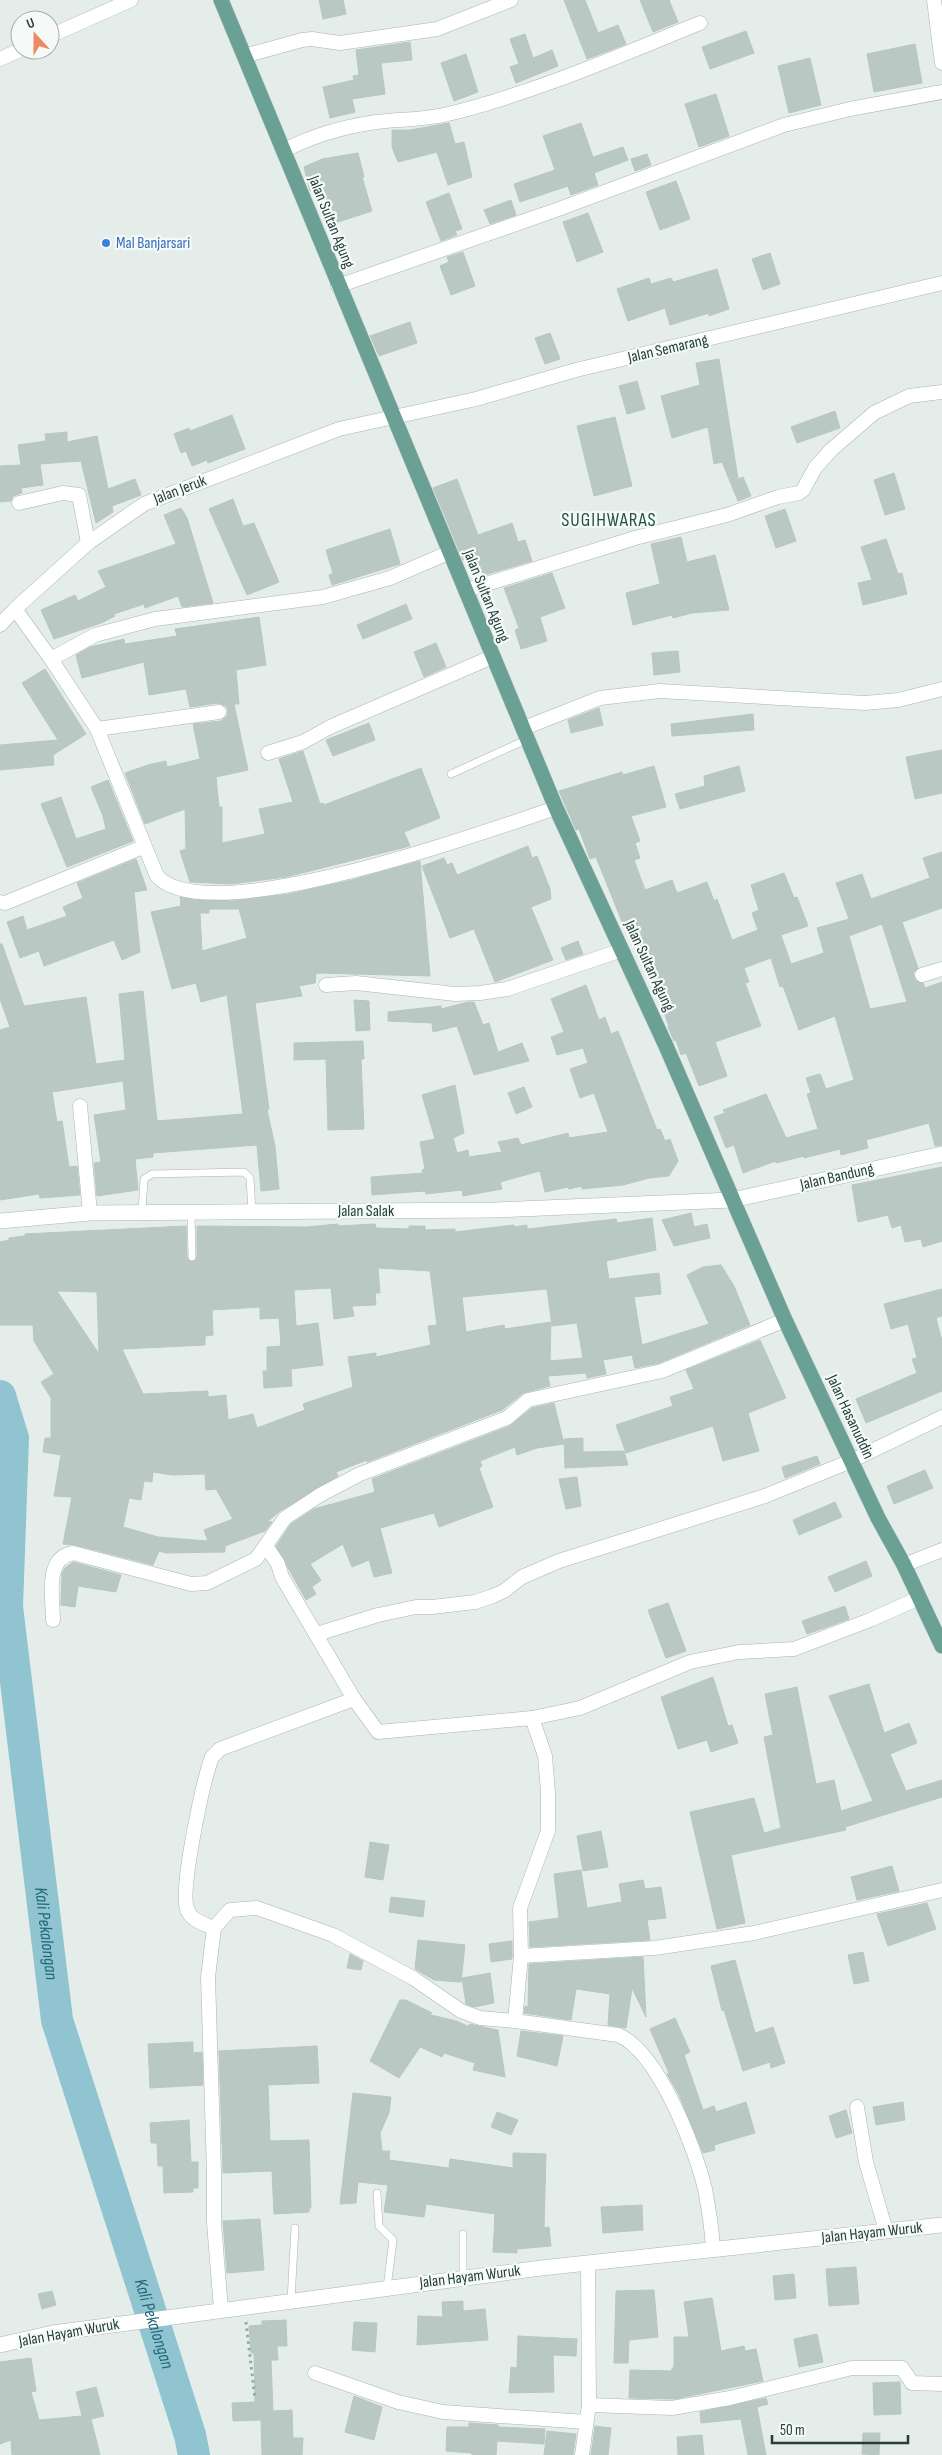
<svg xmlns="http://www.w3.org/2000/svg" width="942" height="2455" font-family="'Sofia Sans Condensed',sans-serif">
  <rect width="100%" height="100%" fill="#e5edea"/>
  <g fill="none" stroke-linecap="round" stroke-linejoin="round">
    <path stroke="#8fc4d0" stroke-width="32" id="s1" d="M0,1396L13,1438L7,1607L57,2020L190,2435L194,2455"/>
  </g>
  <g fill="#bac8c3" stroke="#b7c7c1" fill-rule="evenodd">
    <path d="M319,0H343L346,14L323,19Z"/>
    <path d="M564,0H585L598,33L618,25L626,44L587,59Z"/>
    <path d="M640,0H669L678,22L653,32Z"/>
    <path d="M746,31L754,53L710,69L702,47Z"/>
    <path d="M525,34L533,58L552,50L558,66L516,83L510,67L519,64L510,39Z"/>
    <path d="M410,42L412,60L381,63L385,94L352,99L355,112L330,118L323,87L354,80L353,76L359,75L356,50Z"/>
    <path d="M915,44L922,83L874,92L867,54Z"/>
    <path d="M466,54L478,92L454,101L441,63Z"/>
    <path d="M810,58L821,105L789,113L778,66Z"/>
    <path d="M716,94L729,136L699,147L685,104Z"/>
    <path d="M449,123L455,144L464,142L472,177L448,185L437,152L398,162L392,147V130H410Z"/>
    <path d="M581,123L593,157L623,147L628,160L594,173L598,185L571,195L568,186L520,202L514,184L555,170L543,136Z"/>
    <path d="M358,153L364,177H362L372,211L332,224L320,186L310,191L304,167L322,159Z"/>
    <path d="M647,154L651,165L635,171L631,159Z"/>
    <path d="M676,181L690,219L660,230L646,192Z"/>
    <path d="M449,193L462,229L455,231L457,235L441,241L426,202Z"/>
    <path d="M511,200L516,215L490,224L484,210Z"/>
    <path d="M588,213L603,252L577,262L563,222Z"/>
    <path d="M463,252L475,286L451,295L440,266L449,262L447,257Z"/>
    <path d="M770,253L780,284L763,290L752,259Z"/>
    <path d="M717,269L729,309L709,316V313L670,325L665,308L628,321L617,289L649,278L651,284L671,278L673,282Z"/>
    <path d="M410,322L417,343L379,356L370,336Z"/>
    <path d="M550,333L560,359L545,364L535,338Z"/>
    <path d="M719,359L738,479L743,477L751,496L738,501L722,462L714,464L708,427L672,438L661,396L700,385L696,363Z"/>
    <path d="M637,381L645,409L627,414L619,386Z"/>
    <path d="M835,411L840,428L797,443L791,427Z"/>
    <path d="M232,415L245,449L208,463L207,460L192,466L186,451L181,453L174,434L189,428L190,431Z"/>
    <path d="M615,417L632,486L594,496L577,426Z"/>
    <path d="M67,432V442L97,436L108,489L135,479L141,495L112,506L113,512L96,523L81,461L40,464L43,485L21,488L22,493L13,496L11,501L0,502V466L21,465L18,445L46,441L45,434Z"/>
    <path d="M894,473L905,509L885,515L874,480Z"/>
    <path d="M457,479L478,535L512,523L518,542L525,540L532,561L481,576L474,556L463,560L433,488Z"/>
    <path d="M233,499L243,526L254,523L279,582L247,595L209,509Z"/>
    <path d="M181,508L187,518L213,603L182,607L178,596L145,608L144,604L114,614L115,616L101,623L54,639L41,610L75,595L78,601L106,587L98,571L176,544L164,515Z"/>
    <path d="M785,509L796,541L776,548L765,516Z"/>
    <path d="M390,529L400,564L332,585L329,575L333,573L326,550Z"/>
    <path d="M681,537L687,562L715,555L729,610L692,613L673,618L672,615L633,625L626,593L660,584L651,544Z"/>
    <path d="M886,539L898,574L902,573L907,594L863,605L858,583L872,580L861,547Z"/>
    <path d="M552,573L565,608L540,617L547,641L521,649L515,630L519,628L504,588Z"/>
    <path d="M406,604L412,619L363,639L357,625Z"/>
    <path d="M259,617L266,665L236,670L239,704H234L248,770L216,777L219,807H222V843L265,834L259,809L293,802L279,759L303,751L320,804L323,803L324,805L421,768L440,818L404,832L410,846L286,877L231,884L190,882L180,851L186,849L185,809L145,824L125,773L148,765L166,761L167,767L200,759L193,724L221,721L227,716L228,710L226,706L218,703L190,707L186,689L149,695L144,662L82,678L76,655L90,647L124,639L125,644L177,636L175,629Z"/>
    <path d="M436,643L446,667L424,677L414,652Z"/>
    <path d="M678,651L680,672L654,675L652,653Z"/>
    <path d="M45,669L86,734L53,755L54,765L0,770V745L58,740L22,683Z"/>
    <path d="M599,708L603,725L571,733L568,720Z"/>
    <path d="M753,714L754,730L672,736L671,724Z"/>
    <path d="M369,723L375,740L333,756L326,740Z"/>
    <path d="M942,750V793L915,799L906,757Z"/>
    <path d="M654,766L666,807L631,816L640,841L635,843L640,858L634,860L645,890L672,880L677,893L707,882L714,901L717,899L732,940L758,930L752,913L759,910L751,885L784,873L794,898L797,897L808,926L781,935L791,964L824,953L817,928L849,919L836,883L862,874L871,899L930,878L923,858L942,852V908L902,922L918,968L913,973L916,981L923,983L925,988L942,982V1145L935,1146L929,1123L866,1140L868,1148L841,1155L840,1149L804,1158V1156L776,1163V1161L743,1173L734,1145L726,1148L714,1117L725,1113L723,1110L766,1094L786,1138L818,1129L807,1094L811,1093L806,1078L820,1074L826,1089L854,1080L835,1016L799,1030L783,986L780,987L771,958L744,968L749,982L745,983L761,1026L715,1042L727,1076L699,1086L686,1053L681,1055L676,1040L674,1041L668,1027H669L661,1003L630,927L625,929L596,857L590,859L579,829L576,830L559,791L622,772L623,775ZM882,924L907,1002L870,1009L849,936Z"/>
    <path d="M739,766L745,791L680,809L675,794L705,786L704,776Z"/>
    <path d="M108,780L133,841L67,867L41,804L61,797L76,839L106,829L103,816L91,787Z"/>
    <path d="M528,846L532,858L537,856L550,889L551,899L531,907L553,960L495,982L474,929L450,938L422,866L444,858L447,865L452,863L457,875Z"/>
    <path d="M136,859L147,890L134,892L140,952L122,960L114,940L44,966L39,951L20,958L7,922L23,916L27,930L67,916L63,907L83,898L77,883Z"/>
    <path d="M420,861L430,976L316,973L315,983L299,986L302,996L255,1003L269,1109L267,1110L275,1146L279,1189L261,1191L257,1145L153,1153V1157L135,1159L138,1190L97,1196L94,1163L101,1162L94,1115L126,1110L123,1081L52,1092L57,1122L62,1121L69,1167L77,1166L80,1195L40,1198L39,1194L0,1200V1030L10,1027L0,999V944H2L24,1006L86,997L96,1064L125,1060L119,994L143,991L157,1121L243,1114L227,995L201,1002L196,983L172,989L151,912L181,906L180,897L231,901L289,894L352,880ZM209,909H239L247,938L202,951L200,913H209Z"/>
    <path d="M578,941L583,954L566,960L561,948Z"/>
    <path d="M586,985L599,1020L605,1017L611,1034L618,1031L657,1130L660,1129L665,1141L670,1139L678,1161L669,1176L649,1178L623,1185L582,1189V1186L569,1189L568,1187L545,1192L540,1171L500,1182L502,1189L463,1196L462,1190L426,1194L425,1191L372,1195L371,1177L423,1173L422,1170L425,1169L420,1142L435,1139L422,1095L455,1085L464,1133L453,1138L457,1153L468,1150L469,1157L502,1152L498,1142L518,1138L521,1145L568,1133L569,1138L608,1132L594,1093L580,1098L570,1069L588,1063L583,1048L557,1055L551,1037L564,1032L551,999Z"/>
    <path d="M354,1000L369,1001L370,1030L356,1031Z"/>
    <path d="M468,1002H474L483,1025L489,1023L498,1052L522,1043L529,1061L474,1075L457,1026L433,1032L432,1023L388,1021V1012L441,1006V1009Z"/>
    <path d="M363,1041L364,1059H361L364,1129L328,1130L326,1059L294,1060V1043Z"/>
    <path d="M524,1087L532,1107L516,1114L508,1093Z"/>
    <path d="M942,1167V1241L923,1247L921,1239L905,1242L901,1225L892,1228L888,1215L858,1222L852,1185Z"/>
    <path d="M691,1213L694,1227L707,1224L710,1238L674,1246L662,1220Z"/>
    <path d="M652,1218L656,1250L606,1261L609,1279L659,1273L661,1294L634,1297L642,1345L709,1324L687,1275L703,1267L721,1265L734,1286L750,1325L659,1363L635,1368L632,1355L603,1360L606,1374L587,1378L586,1373L548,1376L550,1386L523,1393L502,1410L367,1462V1460L336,1472L338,1476L280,1511L268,1521L272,1522L265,1531L225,1546V1552L166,1553L159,1551L153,1565L75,1545L63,1544L72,1497L54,1496L61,1455L43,1452L45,1438H51V1398L41,1382L54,1374L34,1341L33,1325H0V1242L9,1240V1238L25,1236V1234L186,1226L187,1258L193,1262L197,1257V1226L307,1227L338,1224V1226L375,1224L376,1228L409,1229V1226H425V1230L455,1229V1232L514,1225V1227L527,1225V1229L616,1219L617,1223ZM378,1268L430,1271L437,1325L428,1326L431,1345L376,1357V1353L348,1357L353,1387L303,1404L305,1410L257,1428L253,1414L228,1420L226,1395L208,1397V1391L143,1394L122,1349L205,1345V1336L213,1335L212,1310L260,1307V1319L279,1318L281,1346L267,1347V1371H263L264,1388L292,1386L291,1369L323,1365L318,1323L296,1326L294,1290L331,1288L334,1319L354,1316L352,1306L376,1305L375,1293H380ZM547,1289L552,1326L577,1323L583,1358L550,1361L551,1322L505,1329L504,1325L466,1332L462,1297ZM57,1291L97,1292L99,1354ZM153,1472L172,1475L205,1474L206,1490L216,1489L233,1519L204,1530L208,1541L158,1537L123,1527L129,1498L141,1500L144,1481L152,1482Z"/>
    <path d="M942,1289V1316L936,1318L942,1341V1391L866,1423L856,1399L917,1373L912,1359L917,1358L908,1324L891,1329L884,1304Z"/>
    <path d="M760,1340L786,1398L748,1413L759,1451L723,1461L713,1426L626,1453L616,1425L673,1406L670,1397L694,1389L686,1370Z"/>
    <path d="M554,1403L564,1444L537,1448L517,1455L515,1447L480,1461L482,1466L479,1468L493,1507L439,1527L434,1513L380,1528L392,1573L374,1577L369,1560L352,1567L343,1544L310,1564L321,1580L312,1587L316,1594L306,1600L276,1546L291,1524L314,1509L375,1492L372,1479L510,1426L532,1408Z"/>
    <path d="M583,1438V1452L624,1451L628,1465L565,1468L564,1439Z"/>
    <path d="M817,1456L820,1464L785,1478L782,1467Z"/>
    <path d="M925,1470L933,1488L894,1504L887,1486Z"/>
    <path d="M577,1477L581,1506L566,1509L559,1479Z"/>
    <path d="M835,1502L842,1517L799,1535L793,1520Z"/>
    <path d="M866,1561L872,1576L835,1592L828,1577Z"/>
    <path d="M73,1562L121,1575L116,1592L78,1586L75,1607L61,1605L62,1573L65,1568Z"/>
    <path d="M668,1603L686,1651L666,1658L648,1610Z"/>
    <path d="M845,1606L849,1619L807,1634L802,1621Z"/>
    <path d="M713,1677L728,1726L732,1725L738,1743L711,1752L707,1740L678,1749L661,1697Z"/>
    <path d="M869,1684L884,1733L909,1723L917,1743L890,1754L906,1791L942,1780V1797L845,1827L846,1830L731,1855L745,1923L717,1929L690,1812L754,1798L764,1833L781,1828L764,1737L773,1735L765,1694L797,1687L816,1784L834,1780L841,1811L873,1801L829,1696Z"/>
    <path d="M601,1831L608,1867L583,1871L577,1836Z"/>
    <path d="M370,1842L389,1845L383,1880L365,1877Z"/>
    <path d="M892,1866L899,1891L857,1900L851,1877Z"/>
    <path d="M581,1870L587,1908L622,1902L619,1884L643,1880L645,1889L661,1887L666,1918L647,1920L650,1940L530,1947L529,1922L559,1918L554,1874Z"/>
    <path d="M391,1897L425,1901L423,1917L389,1912Z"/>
    <path d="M927,1903L936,1929L888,1946L877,1914Z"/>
    <path d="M418,1940L465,1945L461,1982L434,1980L415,1969Z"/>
    <path d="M512,1941V1959L491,1962L489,1944Z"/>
    <path d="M863,1952L869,1981L854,1984L848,1955Z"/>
    <path d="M350,1954L363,1961L361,1970L347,1968Z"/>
    <path d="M643,1957L646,2017L632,1988L626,2028L608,2025L610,1994L576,1989L571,2020L524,2013L525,2006L528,2007L529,1964Z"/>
    <path d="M735,1960L755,2033L773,2027L785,2063L771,2068L770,2062L743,2071L724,2010L722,2011L711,1966Z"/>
    <path d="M490,1973L494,2003L474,2007L466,2004L462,1978Z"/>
    <path d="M400,2000H406L432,2013L427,2014L456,2021L470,2027L469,2024L498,2030L505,2077L473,2070L475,2063L444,2053L442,2057L420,2047L399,2078L370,2061Z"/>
    <path d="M675,2018L690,2052L684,2055L703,2110L714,2106L716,2112L746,2102L755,2133L714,2145L715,2150L703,2153L679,2095L667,2074L669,2073L650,2029Z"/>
    <path d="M521,2031L563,2036L557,2066L517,2056Z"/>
    <path d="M193,2042V2053L202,2052L203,2085L150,2088L148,2044Z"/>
    <path d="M317,2046L319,2083L268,2085L270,2141L309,2140L311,2208H309V2212L274,2214L272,2171L223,2173L219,2051Z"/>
    <path d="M353,2093L391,2097L389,2113L380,2133L382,2151H390L389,2160L449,2168L450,2159L513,2168V2153L546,2154L544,2228L549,2227L551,2246L517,2249V2253L493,2252L495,2214L426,2204L424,2217L384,2212L388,2185L358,2182L356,2203L340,2204Z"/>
    <path d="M903,2102L905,2120L876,2125L873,2107Z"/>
    <path d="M846,2110L852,2133L836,2138L829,2116Z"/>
    <path d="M497,2112L518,2120L511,2135L491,2127Z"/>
    <path d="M189,2120L191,2162H198V2188H193V2192L164,2193L163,2166H158L157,2143H151L150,2123Z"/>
    <path d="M642,2205L643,2230L603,2233L601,2207Z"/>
    <path d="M260,2219L264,2270L227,2273L223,2221Z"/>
    <path d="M856,2267L859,2304L829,2306L826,2269Z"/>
    <path d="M794,2274L796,2298L775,2300L773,2276Z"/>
    <path d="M654,2290L658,2337L629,2340L628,2363H614L616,2291Z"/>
    <path d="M52,2291L56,2305L42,2309L38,2294Z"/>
    <path d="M712,2298L721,2351L744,2346L745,2351L756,2349L763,2381L675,2399L629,2398L630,2370L672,2371V2368H674V2337H689L684,2302Z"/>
    <path d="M463,2301V2311L485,2309L488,2340L417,2345L418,2316L443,2317L442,2302Z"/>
    <path d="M286,2320L287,2346H277L278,2360H271L273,2411L292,2410L293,2438H303L302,2455H262L261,2420L233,2421L232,2403L255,2402L254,2353H251L249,2326L262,2325V2321Z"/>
    <path d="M354,2322L377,2323L375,2352L352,2350Z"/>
    <path d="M817,2334L823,2362L799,2367L794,2339Z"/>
    <path d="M518,2336L577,2339L576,2356L553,2355L554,2392L509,2393L511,2367L517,2368Z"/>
    <path d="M31,2358L36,2391L31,2392L39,2420L82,2416L76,2392L96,2387L104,2416L91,2419L100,2455H12L11,2440L0,2444V2362Z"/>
    <path d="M900,2382L901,2414L874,2415L873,2383Z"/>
    <path d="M354,2396L382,2407L374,2440L345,2432Z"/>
    <path d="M766,2398L768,2404L757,2407L766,2455H748L741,2419L701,2423L700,2412Z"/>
    <path d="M469,2423L498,2425V2427L545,2429L544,2444L497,2441L496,2455H472V2453L446,2451L447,2427H469Z"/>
    <path d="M595,2426L611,2428L608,2455H591Z"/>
    <path d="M547,2431L576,2434L573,2455H544Z"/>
    <path d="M863,2433H880L879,2455L862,2454Z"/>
    <path d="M702,2435L704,2455H678L677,2437Z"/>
  </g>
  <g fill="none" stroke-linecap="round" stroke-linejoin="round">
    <defs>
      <g id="service">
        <path d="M451,774L528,739"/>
        <path d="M142,1212L144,1179L152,1174L244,1172L250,1178L252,1212"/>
        <path d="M191,1213L192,1257"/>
        <path d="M377,2193L379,2226L393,2240L387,2288"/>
        <path d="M463,2278V2234"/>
        <path d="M291,2300L295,2228"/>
      </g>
      <g id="minor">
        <path d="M934,0L942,63"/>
        <path d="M50,36L131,0"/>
        <path d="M244,56L302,40L312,39L340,43L437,29L511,0"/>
        <path d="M0,59L20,50"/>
        <path d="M283,151C313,135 342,127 376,122C399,119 421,120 444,115C532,94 616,57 700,23"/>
        <path d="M338,286L556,210L784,125L850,109L942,92"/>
        <path d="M19,503L63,493L79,495L88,543"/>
        <path d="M467,590L635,538L727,515L778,497L799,493L803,490L815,468L831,450L874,413L909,396L942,392"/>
        <path d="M15,609L51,659L97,729L157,876C208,933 488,830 556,808"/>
        <path d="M0,625L15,609L88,543L144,504L339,429L476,399L576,370L942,283"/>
        <path d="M51,659L95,635L155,619L323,597L390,578L450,552"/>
        <path d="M524,728L600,698L660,691L865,703L898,700L942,689"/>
        <path d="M97,729L219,712"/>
        <path d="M268,753L303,742L330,727L492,657"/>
        <path d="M0,902L5,903L143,847"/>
        <path d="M922,975L942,969"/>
        <path d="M326,985L356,983L455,994L480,993L507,989L622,950"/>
        <path d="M80,1106L90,1213"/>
        <path d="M266,1546L278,1564L282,1577L354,1699L378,1732L532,1718L545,1756L548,1792V1831L520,1908L521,1956L515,2021"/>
        <path d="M904,1565L942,1550"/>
        <path d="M53,1620C53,1598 44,1558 73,1553L191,1584L207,1583L256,1559L285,1518L320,1495L360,1474L507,1418L528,1400L662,1371L785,1320"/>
        <path d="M317,1634L378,1615L416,1607H432L475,1602L493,1596L504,1591L522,1577L559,1561L765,1496L851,1461L942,1417"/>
        <path d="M532,1718L580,1708L690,1662L739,1652L794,1649L870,1620L919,1598"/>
        <path d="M214,1928C203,1923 191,1921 187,1909C180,1888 203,1781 212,1757L220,1749L354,1699"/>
        <path d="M521,1956L655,1948L754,1933L942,1890"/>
        <path d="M857,2107L866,2162L886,2231"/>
        <path d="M221,2310L214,2223V2173L208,1977L214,1928L230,1910L257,1908L333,1935L413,1978L461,2011L480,2018L515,2021L618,2035C658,2051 695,2148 705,2189C709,2210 712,2229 713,2250"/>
        <path d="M315,2373L398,2402L443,2412L586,2422"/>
        <path d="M589,2405L672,2408L730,2398L852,2368H902L912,2383L942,2384"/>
        <path d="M582,2455L589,2405L588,2263"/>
      </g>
      <path id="tertiary" d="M0,2345L53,2333L541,2268L942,2225"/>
      <path id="secondary" d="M0,1221L90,1213L495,1210L732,1200L942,1154"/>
      <path id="primary" d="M221,0L556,808L666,1046L785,1320L878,1518L904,1565L942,1646"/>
    </defs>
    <use href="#service" stroke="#a7b5b1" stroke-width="8"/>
    <use href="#minor" stroke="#a7b5b1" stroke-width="15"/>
    <use href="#tertiary" stroke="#a7b5b1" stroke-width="16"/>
    <use href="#secondary" stroke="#a3b9b2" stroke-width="16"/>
    <use href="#primary" stroke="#c2c9c8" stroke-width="16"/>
    <path stroke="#86b0a4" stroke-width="3" stroke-dasharray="2.5 4" stroke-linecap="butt" d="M246,2322L255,2399"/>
    <use href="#service" stroke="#fff" stroke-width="7"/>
    <use href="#minor" stroke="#fff" stroke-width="14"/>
    <use href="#tertiary" stroke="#fff" stroke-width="15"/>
    <use href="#secondary" stroke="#fff" stroke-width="15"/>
    <use href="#primary" stroke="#6ba195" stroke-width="15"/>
  </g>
  <circle fill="#3f7fe0" stroke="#f5faf8" stroke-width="2" cx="106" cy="243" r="5"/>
  <g text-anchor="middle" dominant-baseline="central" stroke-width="4.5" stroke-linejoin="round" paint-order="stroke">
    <g font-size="16" fill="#243f39" stroke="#f5faf8">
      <text transform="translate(331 222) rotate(68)">Jalan Sultan Agung</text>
      <text transform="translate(668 349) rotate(-13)">Jalan Semarang</text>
      <text transform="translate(180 490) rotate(-21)">Jalan Jeruk</text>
      <text transform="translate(486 596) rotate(68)">Jalan Sultan Agung</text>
      <text transform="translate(649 966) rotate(65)">Jalan Sultan Agung</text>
      <text transform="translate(837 1177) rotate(-13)">Jalan Bandung</text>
      <text x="366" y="1211">Jalan Salak</text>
      <text transform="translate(850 1417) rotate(65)">Jalan Hasanuddin</text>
      <text transform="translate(872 2233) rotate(-6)">Jalan Hayam Wuruk</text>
      <text transform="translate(470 2277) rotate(-7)">Jalan Hayam Wuruk</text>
      <text transform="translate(69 2333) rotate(-10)">Jalan Hayam Wuruk</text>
    </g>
    <g font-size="16" fill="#366cbe" stroke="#f5faf8" text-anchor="start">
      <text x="116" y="243">Mal Banjarsari</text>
    </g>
    <g font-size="18" font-style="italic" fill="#206779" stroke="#f5faf8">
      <text stroke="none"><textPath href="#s1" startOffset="542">Kali Pekalongan</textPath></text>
      <text stroke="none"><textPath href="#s1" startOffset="948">Kali Pekalongan</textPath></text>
    </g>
    <g font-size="19" letter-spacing="1" fill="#215147" stroke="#f5faf8">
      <text x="609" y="520">SUGIHWARAS</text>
    </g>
  </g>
  <g transform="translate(35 35) rotate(339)"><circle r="24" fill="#f5faf8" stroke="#a1afac"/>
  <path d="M0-4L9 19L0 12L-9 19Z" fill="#ed8a64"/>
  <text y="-8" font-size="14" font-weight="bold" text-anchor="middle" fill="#243f39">U</text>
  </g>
  <path d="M772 2435v8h136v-8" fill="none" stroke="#243f39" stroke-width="2.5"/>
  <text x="780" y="2435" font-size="15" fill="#243f39" stroke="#f5faf8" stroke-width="4" paint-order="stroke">50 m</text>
</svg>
